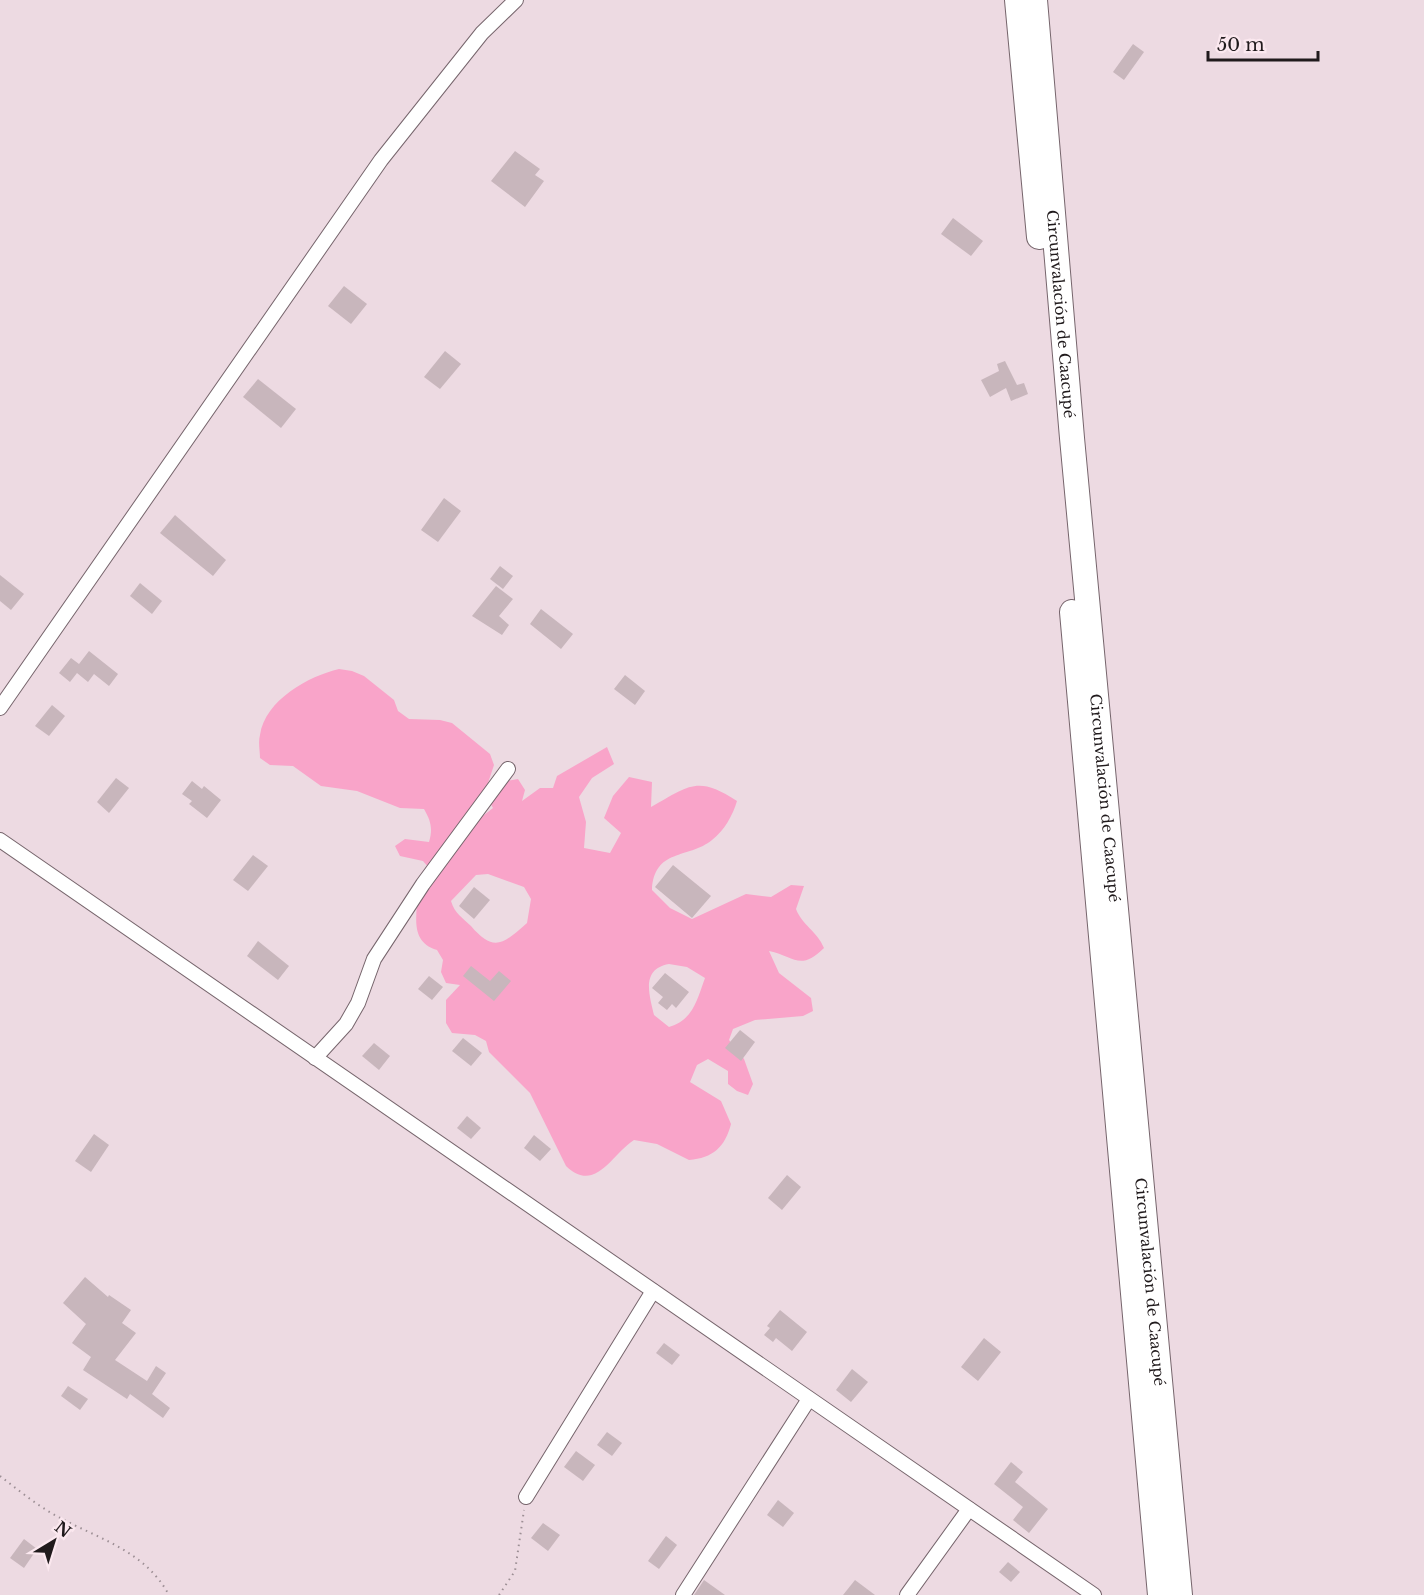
<svg xmlns="http://www.w3.org/2000/svg" width="1424" height="1595" font-family="'Libre Baskerville',serif">
  <rect width="100%" height="100%" fill="#eddae2"/>
  <path fill="#f9a4c9" fill-rule="evenodd" d="M339,669L352,671L364,676L394,700L398,711L409,719L440,720L452,723L490,754L494,765L475,822L493,808L487,797L506,781L518,779L525,790L522,801L540,788H553L557,776L607,747L614,764L592,778L579,797L586,822L584,848L610,853L621,833L604,818L613,796L629,777L652,782L651,807C689,786 697,775 737,801C733,815 724,831 712,840C689,859 654,848 652,890L670,908L692,919L746,894L771,897L791,885L804,886L796,909C802,925 817,931 824,948C800,972 794,956 769,951L779,973L811,998L813,1011L803,1016L755,1020L733,1029L729,1040L744,1059L753,1084L748,1095L737,1091L728,1084V1071L708,1059L697,1065L690,1082L721,1101L731,1124C725,1147 713,1158 689,1160L657,1144L634,1140C611,1155 595,1194 566,1166L530,1093L489,1052L486,1041L475,1035L452,1033L446,1023V1000L460,985L446,983L441,972L443,960L437,950C409,942 417,915 418,891L435,875L423,861L400,856L395,846L405,839L429,842C433,829 431,821 424,809L400,808L357,791L321,786L293,766L270,765L260,758C260,751 258,742 260,735C265,700 309,676 339,669ZM488,874L524,887L531,899L527,923C503,944 494,953 471,926C462,917 455,914 451,901L476,875ZM669,964L687,967L705,978C697,1000 693,1020 669,1027L654,1015C649,994 641,969 669,964Z"/>
  <g fill="#c8b6bc">
    <path d="M1133,44L1144,52L1124,80L1113,72Z"/>
    <path d="M515,151L540,169L535,175L544,181L525,207L491,181Z"/>
    <path d="M953,218L983,241L971,256L941,234Z"/>
    <path d="M344,286L367,304L351,324L328,306Z"/>
    <path d="M445,351L461,364L440,389L424,377Z"/>
    <path d="M1005,361L1017,385L1024,383L1028,394L1011,401L1006,388L990,397L981,380L999,371L997,364Z"/>
    <path d="M258,379L296,409L281,428L243,397Z"/>
    <path d="M444,498L461,511L438,542L421,530Z"/>
    <path d="M175,515L226,560L213,576L160,533Z"/>
    <path d="M500,566L513,576L503,589L490,579Z"/>
    <path d="M0,575L24,594L11,610L0,601Z"/>
    <path d="M140,583L162,601L152,614L130,596Z"/>
    <path d="M496,586L513,599L499,616L509,625L502,635L472,616Z"/>
    <path d="M541,609L573,634L561,649L530,624Z"/>
    <path d="M89,651L118,674L109,686L94,674L88,682L77,673L70,682L59,673L71,658L79,664Z"/>
    <path d="M625,675L645,691L635,705L614,689Z"/>
    <path d="M52,705L65,716L49,736L35,726Z"/>
    <path d="M116,778L129,788L109,813L97,802Z"/>
    <path d="M192,781L202,789L204,786L221,800L207,818L189,804L192,801L182,794Z"/>
    <path d="M253,855L268,866L248,891L233,880Z"/>
    <path d="M673,865L711,896L692,918L655,887Z"/>
    <path d="M474,887L490,900L474,919L459,906Z"/>
    <path d="M258,941L289,966L278,980L247,956Z"/>
    <path d="M471,966L490,981L499,971L511,981L494,1001L463,976Z"/>
    <path d="M665,973L689,992L676,1008L672,1004L667,1010L658,1003L663,997L652,988Z"/>
    <path d="M429,976L443,987L432,1000L418,989Z"/>
    <path d="M740,1030L755,1042L741,1061L725,1048Z"/>
    <path d="M463,1038L482,1053L471,1066L452,1051Z"/>
    <path d="M374,1043L390,1056L379,1070L362,1056Z"/>
    <path d="M467,1116L481,1128L471,1139L457,1128Z"/>
    <path d="M94,1134L109,1145L91,1172L75,1161Z"/>
    <path d="M534,1135L551,1149L540,1161L524,1148Z"/>
    <path d="M787,1175L801,1187L782,1210L768,1198Z"/>
    <path d="M85,1277L108,1297L109,1295L131,1310L122,1323L136,1333L115,1360L147,1381L156,1366L166,1373L152,1394L170,1408L163,1418L130,1394L127,1399L83,1370L91,1357L72,1343L86,1324L63,1303Z"/>
    <path d="M780,1310L807,1332L792,1351L776,1338L773,1342L764,1335L770,1328L767,1326Z"/>
    <path d="M984,1338L1001,1352L978,1381L961,1367Z"/>
    <path d="M664,1343L680,1355L672,1365L656,1353Z"/>
    <path d="M852,1369L868,1382L851,1402L836,1390Z"/>
    <path d="M68,1386L88,1399L80,1410L61,1396Z"/>
    <path d="M607,1432L622,1443L612,1456L597,1445Z"/>
    <path d="M576,1451L595,1465L583,1481L564,1467Z"/>
    <path d="M1011,1462L1023,1472L1015,1482L1048,1509L1029,1533L1013,1520L1023,1507L994,1484Z"/>
    <path d="M778,1500L794,1513L783,1527L767,1515Z"/>
    <path d="M543,1523L560,1535L548,1551L531,1538Z"/>
    <path d="M666,1536L677,1545L659,1569L648,1561Z"/>
    <path d="M24,1539L37,1549L24,1568L10,1558Z"/>
    <path d="M1008,1562L1020,1572L1011,1582L999,1572Z"/>
    <path d="M704,1580L725,1595H694Z"/>
    <path d="M855,1580L875,1595H843Z"/>
  </g>
  <g fill="none" stroke-linecap="round" stroke-linejoin="round">
    <defs>
      <g id="street">
        <path d="M0,708L381,160L482,33L516,0"/>
        <path d="M0,840L1094,1595"/>
        <path d="M315,1058L346,1024L358,1003L374,959L423,884L508,769"/>
        <path d="M526,1497L653,1291"/>
        <path d="M683,1595L809,1399"/>
        <path d="M907,1595L969,1509"/>
      </g>
      <g id="highway">
        <path d="M1017,0L1039,237"/>
        <path id="s1" d="M1035,0L1072,438L1180,1595"/>
        <path d="M1072,612L1160,1595"/>
      </g>
    </defs>
    <use href="#street" stroke="#76656c" stroke-width="16"/>
    <use href="#highway" stroke="#76656c" stroke-width="26"/>
    <g stroke="#9d8f95" stroke-width="2" stroke-dasharray="1.5 4.5" stroke-linecap="butt">
      <path d="M0,1476C17,1489 34,1503 53,1514C95,1538 144,1549 169,1595"/>
      <path d="M499,1595L515,1571L524,1510"/>
    </g>
    <use href="#street" stroke="#fff" stroke-width="14"/>
    <use href="#highway" stroke="#fff" stroke-width="24"/>
  </g>
  <g text-anchor="middle" dominant-baseline="central" stroke-width="5" stroke-linejoin="round" paint-order="stroke">
    <g font-size="15" fill="#201a1c" stroke="#fbe8ef">
      <text stroke="none"><textPath href="#s1" startOffset="315">Circunvalación de Caacupé</textPath></text>
      <text stroke="none"><textPath href="#s1" startOffset="801">Circunvalación de Caacupé</textPath></text>
      <text stroke="none"><textPath href="#s1" startOffset="1287">Circunvalación de Caacupé</textPath></text>
    </g>
  </g>
  <g transform="translate(54 1541) rotate(38)" stroke="#fbe8ef" stroke-width="4.5" paint-order="stroke">
  <path d="M0-4.5L10 22L0 15L-10 22Z" fill="#201a1c"/>
  <text y="-9" font-size="16" font-weight="bold" text-anchor="middle" fill="#201a1c">N</text>
  </g>
  <path d="M1208 51v9h110v-9" fill="none" stroke="#201a1c" stroke-width="3"/>
  <text x="1217" y="51" font-size="18" fill="#201a1c" stroke="#fbe8ef" stroke-width="4.5" paint-order="stroke">50 m</text>
</svg>
